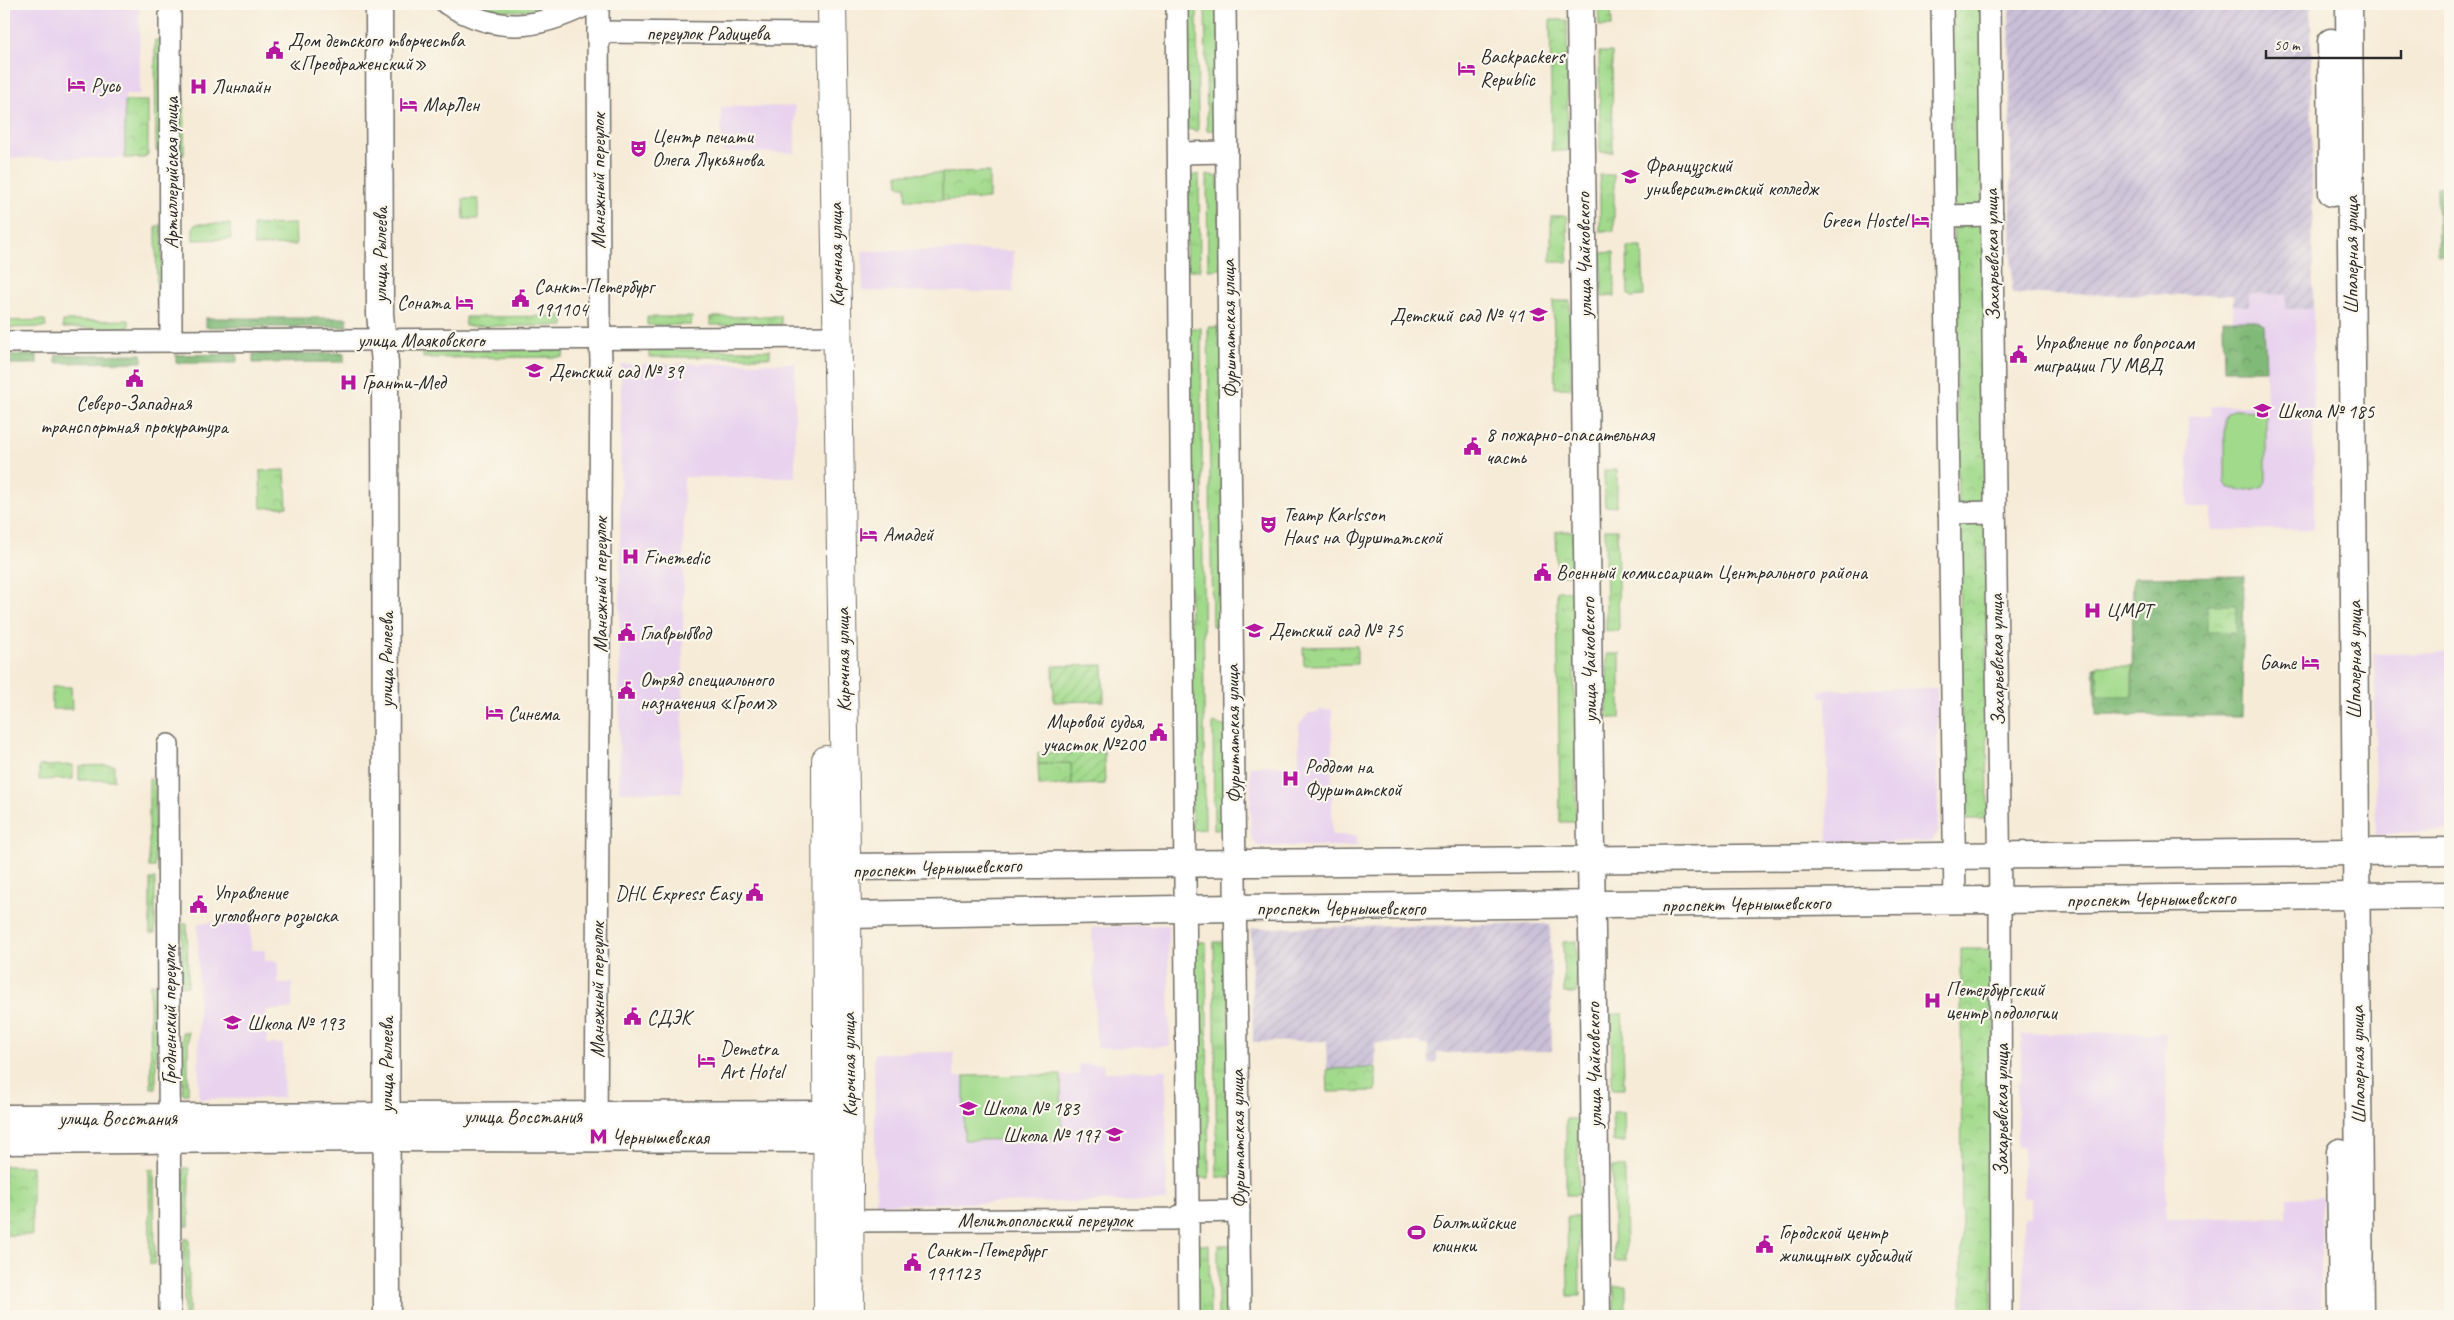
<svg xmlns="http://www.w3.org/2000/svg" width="2454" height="1320" font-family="Caveat,sans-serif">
  <defs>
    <pattern id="industrial-furrows" width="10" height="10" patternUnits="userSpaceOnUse" patternTransform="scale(1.25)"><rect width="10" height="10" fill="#c9bfd7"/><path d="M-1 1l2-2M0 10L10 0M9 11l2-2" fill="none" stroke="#ada4b9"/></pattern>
    <pattern id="grass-tufts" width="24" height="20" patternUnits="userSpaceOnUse" patternTransform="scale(1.25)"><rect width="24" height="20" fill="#a2da8c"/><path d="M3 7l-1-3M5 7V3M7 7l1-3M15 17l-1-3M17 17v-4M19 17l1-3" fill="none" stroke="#8cbb79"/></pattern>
    <pattern id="forest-crowns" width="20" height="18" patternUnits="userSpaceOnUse" patternTransform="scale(1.25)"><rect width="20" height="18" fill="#81ba78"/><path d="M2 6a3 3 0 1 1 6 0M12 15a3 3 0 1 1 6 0" fill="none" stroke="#6a9763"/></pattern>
    <pattern id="park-crowns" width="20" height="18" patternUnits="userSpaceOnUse" patternTransform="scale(1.25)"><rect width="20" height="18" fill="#a2da8c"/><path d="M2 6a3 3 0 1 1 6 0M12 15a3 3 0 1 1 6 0" fill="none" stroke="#8cbb79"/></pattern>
    <pattern id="garden-furrows" width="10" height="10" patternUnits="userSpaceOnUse" patternTransform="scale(1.25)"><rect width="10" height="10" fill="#a2da8c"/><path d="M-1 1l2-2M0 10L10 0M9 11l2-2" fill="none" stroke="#8cbb79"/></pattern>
  </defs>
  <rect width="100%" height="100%" fill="#fbf7ec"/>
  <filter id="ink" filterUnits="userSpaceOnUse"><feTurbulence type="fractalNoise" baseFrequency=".02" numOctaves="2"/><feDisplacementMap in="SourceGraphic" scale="10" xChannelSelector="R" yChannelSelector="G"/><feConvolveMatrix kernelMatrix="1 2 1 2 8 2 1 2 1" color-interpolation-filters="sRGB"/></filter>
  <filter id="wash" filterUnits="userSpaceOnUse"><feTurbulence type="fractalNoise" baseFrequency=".0096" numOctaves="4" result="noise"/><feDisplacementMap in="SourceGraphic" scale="20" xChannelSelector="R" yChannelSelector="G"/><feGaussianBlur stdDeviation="1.12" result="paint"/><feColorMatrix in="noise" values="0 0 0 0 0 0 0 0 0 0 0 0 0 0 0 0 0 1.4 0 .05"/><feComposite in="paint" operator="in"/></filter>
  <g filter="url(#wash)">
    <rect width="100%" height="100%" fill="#f6ebd7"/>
    <g fill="#e8d2ee">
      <path d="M4,4H139L140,94H125V158H4Z"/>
      <path d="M795,106V153L722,152L721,107Z"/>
      <path d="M981,250L1014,251L1013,292L863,291L862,251Z"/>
      <path d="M2249,294L2286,295L2287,309H2313L2314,529L2212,530V508H2188V416L2212,415L2211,406H2267L2266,370H2224L2223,320H2233V305H2249Z"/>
      <path d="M795,363V477H684L682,792H619L621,364Z"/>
      <path d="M2450,653V831L2376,834L2374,654Z"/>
      <path d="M1937,688L1938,833L1931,842H1828L1826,698H1820V690Z"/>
      <path d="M1332,709V835H1357V846H1257L1251,837L1250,766L1299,765V725L1309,713H1319V710Z"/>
      <path d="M250,921L251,950H265V961H278V984L292,983V1009L266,1010L267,1044H283L284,1098L199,1099L198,923Z"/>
      <path d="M1168,925L1170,1046L1096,1048L1092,927Z"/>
      <path d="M2166,1033L2167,1219L2286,1217V1198L2321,1197V1316H2024V1218H2031V1198H2023V1147L2017,1146V1083H2021V1034Z"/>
      <path d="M954,1052V1077L1079,1075V1064H1103L1104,1072L1166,1070L1167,1201L876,1204L874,1053Z"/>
    </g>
    <g fill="url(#industrial-furrows)">
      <path d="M2009,4H2311L2313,309H2286V295L2249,294V306L2233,305V295L2012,294Z"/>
      <path d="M1550,924L1552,1051L1437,1053V1063L1429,1064L1428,1045H1421V1042L1375,1043L1376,1068L1327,1069L1326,1041L1253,1042L1251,928Z"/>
    </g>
    <g fill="url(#grass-tufts)" stroke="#66825c">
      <path d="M1184,4H1197L1198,131L1187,129Z"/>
      <path d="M1205,4H1219L1218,129L1207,131Z"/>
      <path d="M1598,4H1611L1612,26H1599Z"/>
      <path d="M1550,20H1567L1568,151H1552Z"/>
      <path d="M155,40H161V151H156Z"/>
      <path d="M1599,52H1612L1613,152H1600Z"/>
      <path d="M179,88H184V155L179,156Z"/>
      <path d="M1199,174L1200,270H1186L1188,177Z"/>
      <path d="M1207,174L1218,177L1221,269L1208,270Z"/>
      <rect x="1600" y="175" width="14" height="56"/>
      <path d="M463,199H478V219H464Z"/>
      <path d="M1551,216H1567L1568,262H1551Z"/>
      <path d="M196,224H230L231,239L193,240V228Z"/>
      <path d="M295,224L296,245L254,246L253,225Z"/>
      <path d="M156,226H162V305H157Z"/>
      <path d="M1627,247H1642L1644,296L1632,297L1628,294Z"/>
      <path d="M1614,252L1615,296L1602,297L1601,253Z"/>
      <path d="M1553,301H1570L1571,388H1555Z"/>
      <path d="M564,316V326H465V317Z"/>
      <path d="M781,316V325H710V317Z"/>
      <path d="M647,317H692L691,325H647Z"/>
      <path d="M45,320L46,327L4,328V321Z"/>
      <path d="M129,320V328H63V321Z"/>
      <path d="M1208,327H1222L1225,621L1212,626Z"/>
      <path d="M1187,328H1201L1205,829L1192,830Z"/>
      <path d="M564,350L563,357L423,358V351Z"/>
      <rect x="649" y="350" width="121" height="7"/>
      <path d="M1604,470H1617V506H1605Z"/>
      <path d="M1605,529H1617L1619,631H1606Z"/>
      <path d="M1556,531H1573V575H1557Z"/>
      <path d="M1557,591H1573L1576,822H1560Z"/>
      <rect x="1607" y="654" width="13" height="64"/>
      <path d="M52,687H71L72,709H52Z"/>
      <path d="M1213,723L1226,727L1227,829H1214Z"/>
      <path d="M73,765V779L39,780V766Z"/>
      <path d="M114,765V780H79V766Z"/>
      <rect x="149" y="779" width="6" height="88"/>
      <rect x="150" y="879" width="5" height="54"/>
      <path d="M187,923L188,986H182V924Z"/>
      <path d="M1576,941L1577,993H1564L1563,942Z"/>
      <path d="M1193,942H1206L1209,1178H1195Z"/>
      <path d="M1214,942H1228L1231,1177H1217Z"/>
      <path d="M150,984H156V1088H151Z"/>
      <path d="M1611,1014H1623L1624,1089H1612Z"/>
      <path d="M182,1032H188V1094H183Z"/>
      <path d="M1612,1112H1624L1625,1142H1613Z"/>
      <path d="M1566,1119H1578L1579,1195H1566Z"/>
      <path d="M1612,1167H1625L1626,1261H1614Z"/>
      <path d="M183,1168H189V1226H184Z"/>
      <path d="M149,1169H154L155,1264H150Z"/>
      <path d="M1567,1217H1579L1580,1296H1568Z"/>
      <rect x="184" y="1239" width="5" height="77"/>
      <path d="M1196,1245H1209L1210,1316H1197Z"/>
      <path d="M1218,1245H1232L1233,1316H1218Z"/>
      <rect x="1614" y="1286" width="12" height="30"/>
    </g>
    <g fill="url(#forest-crowns)" stroke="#567252">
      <path d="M2450,186V255H2438L2437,187Z"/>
      <rect x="206" y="318" width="141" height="9"/>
      <path d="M2223,320H2256L2264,325L2266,370H2224Z"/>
      <path d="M344,353V362L253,363V354Z"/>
      <path d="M142,354V362L56,363V355Z"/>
      <path d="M237,354V363H176V355Z"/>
      <rect x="4" y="355" width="33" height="9"/>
      <path d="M2244,576L2242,716L2096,715L2094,667L2097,666L2098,696L2132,695L2133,577Z"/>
    </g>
    <g fill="url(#park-crowns)" stroke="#66825c">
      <path d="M474,4H550C527,14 497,12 474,4Z"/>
      <path d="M1950,4H1981L1988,819H1963Z"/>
      <path d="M125,101H148V154L144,158H125Z"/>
      <path d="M989,172V199L942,200V173Z"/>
      <path d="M285,470L287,507L261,508L260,471Z"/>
      <rect x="2207" y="605" width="29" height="27"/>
      <path d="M1357,646V664L1304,665L1303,647Z"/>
      <path d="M1072,763V785L1039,786L1038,764Z"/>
      <path d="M1961,949H1994L1992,1316H1962Z"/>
      <path d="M1376,1068V1091L1328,1092L1327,1069Z"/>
      <rect x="4" y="1166" width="28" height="69"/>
    </g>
    <g fill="url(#garden-furrows)" stroke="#66825c">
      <path d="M1103,665L1104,701L1054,702L1053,666Z"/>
      <path d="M1104,751L1105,784L1072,785L1071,763L1038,764V753Z"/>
    </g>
    <g fill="#a2da8c" stroke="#66825c">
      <path d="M942,173V200H906V186H899L898,174Z"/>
      <path d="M2234,410L2263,411L2266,416V481L2263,486C2253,491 2238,491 2228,487L2225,482V417L2228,412Z"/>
      <path d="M2097,666H2132V696H2098Z"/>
      <path d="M1061,1075L1062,1139L964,1140V1076Z"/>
    </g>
  </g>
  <g filter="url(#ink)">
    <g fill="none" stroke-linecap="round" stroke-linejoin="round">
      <defs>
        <g id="minor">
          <path d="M170,4L171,341"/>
          <path d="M447,4C498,34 536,30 588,4"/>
          <path d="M1177,4L1189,1316"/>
          <path d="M1225,4L1240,1316"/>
          <path d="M1942,4L1955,902"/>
          <path d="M1989,4L2000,901L2001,1316"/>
          <path d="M598,32L817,34"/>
          <path d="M1179,153L1227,152"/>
          <path d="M1945,216L1992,215"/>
          <path d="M4,342L838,337"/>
          <path d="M1949,513L1995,512"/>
          <path d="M168,745L170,1316"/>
          <path d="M596,1131L601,360L599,313L598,4"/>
          <path d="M850,1221L1174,1219L1188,1212L1239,1211"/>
        </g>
        <g id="tertiary">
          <path d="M379,4L380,314L385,363L387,1316"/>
          <path d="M1580,4L1597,1316"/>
          <path d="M2349,4L2360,1316"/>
          <path d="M2331,42L2332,193"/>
          <path d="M832,885L846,867L2450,851"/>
          <path d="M847,915L1234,908L2450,895"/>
          <path d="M4,1118L827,1114L846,1124"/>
          <path d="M4,1141L387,1138L827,1139L847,1128"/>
          <path d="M2340,1152L2342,1316"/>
        </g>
        <g id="secondary">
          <path d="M832,4L847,915L850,1316"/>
          <path d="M826,760L828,1316"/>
        </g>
      </defs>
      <use href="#minor" stroke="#726e67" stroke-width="24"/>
      <use href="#tertiary" stroke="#726e67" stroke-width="29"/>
      <use href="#secondary" stroke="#726e67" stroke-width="30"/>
      <use href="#minor" stroke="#fff" stroke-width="21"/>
      <use href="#tertiary" stroke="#fff" stroke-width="26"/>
      <use href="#secondary" stroke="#fff" stroke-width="28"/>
    </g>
  </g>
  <defs>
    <symbol id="civic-bare" viewBox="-9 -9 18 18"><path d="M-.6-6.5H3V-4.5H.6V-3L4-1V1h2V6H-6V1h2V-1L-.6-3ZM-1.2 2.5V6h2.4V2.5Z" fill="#b5179e" stroke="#fbf7ec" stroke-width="2.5" paint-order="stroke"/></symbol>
    <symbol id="hotel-bare" viewBox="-9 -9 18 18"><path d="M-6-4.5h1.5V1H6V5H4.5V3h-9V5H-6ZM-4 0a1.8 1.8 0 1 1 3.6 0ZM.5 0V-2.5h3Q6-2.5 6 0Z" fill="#b5179e" stroke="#fbf7ec" stroke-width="2.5" paint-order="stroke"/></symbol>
    <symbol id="hospital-bare" viewBox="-9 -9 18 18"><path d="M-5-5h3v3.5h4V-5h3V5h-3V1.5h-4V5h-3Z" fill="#b5179e" stroke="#fbf7ec" stroke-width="2.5" paint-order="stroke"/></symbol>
    <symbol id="theatre-bare" viewBox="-9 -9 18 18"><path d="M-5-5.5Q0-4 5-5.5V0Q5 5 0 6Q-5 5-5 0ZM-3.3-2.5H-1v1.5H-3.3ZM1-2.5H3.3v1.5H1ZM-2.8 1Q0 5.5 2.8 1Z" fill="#b5179e" stroke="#fbf7ec" stroke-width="2.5" paint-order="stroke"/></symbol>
    <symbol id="university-bare" viewBox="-9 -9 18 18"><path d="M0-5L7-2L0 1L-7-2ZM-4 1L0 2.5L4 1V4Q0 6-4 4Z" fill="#b5179e" stroke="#fbf7ec" stroke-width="2.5" paint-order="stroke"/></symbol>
    <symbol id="school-bare" viewBox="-9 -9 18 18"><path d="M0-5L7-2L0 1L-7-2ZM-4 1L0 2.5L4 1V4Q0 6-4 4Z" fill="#b5179e" stroke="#fbf7ec" stroke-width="2.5" paint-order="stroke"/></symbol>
    <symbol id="metro-bare" viewBox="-9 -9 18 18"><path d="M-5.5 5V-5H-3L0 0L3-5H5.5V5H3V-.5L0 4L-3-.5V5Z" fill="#b5179e" stroke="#fbf7ec" stroke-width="2.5" paint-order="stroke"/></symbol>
    <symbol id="stadium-bare" viewBox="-9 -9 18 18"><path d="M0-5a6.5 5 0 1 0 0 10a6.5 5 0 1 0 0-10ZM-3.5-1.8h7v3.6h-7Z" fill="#b5179e" stroke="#fbf7ec" stroke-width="2.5" paint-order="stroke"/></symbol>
  </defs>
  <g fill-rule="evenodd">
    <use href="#civic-bare" x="262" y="38" width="25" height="25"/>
    <use href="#hotel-bare" x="1454" y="56" width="25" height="25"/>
    <use href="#hotel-bare" x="64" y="72" width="25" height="25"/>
    <use href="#hospital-bare" x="186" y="74" width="25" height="25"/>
    <use href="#hotel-bare" x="396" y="92" width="25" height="25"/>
    <use href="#theatre-bare" x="626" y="136" width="25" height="25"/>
    <use href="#university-bare" x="1618" y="164" width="25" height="25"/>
    <use href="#hotel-bare" x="1908" y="208" width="25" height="25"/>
    <use href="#civic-bare" x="508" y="286" width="25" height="25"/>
    <use href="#hotel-bare" x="452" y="290" width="25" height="25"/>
    <use href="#school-bare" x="1526" y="302" width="25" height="25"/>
    <use href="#civic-bare" x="2006" y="342" width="25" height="25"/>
    <use href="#school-bare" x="522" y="358" width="25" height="25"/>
    <use href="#civic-bare" x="122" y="366" width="25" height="25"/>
    <use href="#hospital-bare" x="336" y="370" width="25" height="25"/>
    <use href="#school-bare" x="2250" y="398" width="25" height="25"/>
    <use href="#civic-bare" x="1460" y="434" width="25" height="25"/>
    <use href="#theatre-bare" x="1256" y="512" width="25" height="25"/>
    <use href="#hotel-bare" x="856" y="522" width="25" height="25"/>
    <use href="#hospital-bare" x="618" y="544" width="25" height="25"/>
    <use href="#civic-bare" x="1530" y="560" width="25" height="25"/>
    <use href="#hospital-bare" x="2080" y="598" width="25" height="25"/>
    <use href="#school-bare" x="1242" y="618" width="25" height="25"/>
    <use href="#civic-bare" x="614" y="620" width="25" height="25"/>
    <use href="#hotel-bare" x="2298" y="650" width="25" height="25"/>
    <use href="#civic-bare" x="614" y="678" width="25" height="25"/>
    <use href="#hotel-bare" x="482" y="700" width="25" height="25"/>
    <use href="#civic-bare" x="1146" y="720" width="25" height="25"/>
    <use href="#hospital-bare" x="1278" y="766" width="25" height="25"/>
    <use href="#civic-bare" x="742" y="880" width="25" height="25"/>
    <use href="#civic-bare" x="186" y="892" width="25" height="25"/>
    <use href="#hospital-bare" x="1920" y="988" width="25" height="25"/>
    <use href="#civic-bare" x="620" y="1004" width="25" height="25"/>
    <use href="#school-bare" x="220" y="1010" width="25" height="25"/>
    <use href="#hotel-bare" x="694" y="1048" width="25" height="25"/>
    <use href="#school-bare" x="956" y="1096" width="25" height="25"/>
    <use href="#school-bare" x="1102" y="1122" width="25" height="25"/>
    <use href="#metro-bare" x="586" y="1124" width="25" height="25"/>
    <use href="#stadium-bare" x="1404" y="1220" width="25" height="25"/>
    <use href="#civic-bare" x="1752" y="1232" width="25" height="25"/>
    <use href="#civic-bare" x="900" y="1250" width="25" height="25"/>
  </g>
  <g text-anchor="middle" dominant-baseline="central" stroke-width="4.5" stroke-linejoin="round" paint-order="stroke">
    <g font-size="20" fill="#2b2b2b" stroke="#fbf7ec">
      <text x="708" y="33">переулок Радищева</text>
      <text transform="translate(171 173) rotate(-90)">Артиллерийская улица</text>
      <text transform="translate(598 181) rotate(-90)">Манежный переулок</text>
      <text transform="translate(380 255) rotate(-90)">улица Рылеева</text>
      <text transform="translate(836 255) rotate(-91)">Кирочная улица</text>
      <text transform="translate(1584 255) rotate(-91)">улица Чайковского</text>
      <text transform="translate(1992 255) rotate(-91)">Захарьевская улица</text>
      <text transform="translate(2351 255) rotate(-90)">Шпалерная улица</text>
      <text transform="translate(1229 329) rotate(-91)">Фурштатская улица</text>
      <text x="421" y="340">улица Маяковского</text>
      <text transform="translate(600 585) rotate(-90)">Манежный переулок</text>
      <text transform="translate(386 660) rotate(-90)">улица Рылеева</text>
      <text transform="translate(843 660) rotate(-91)">Кирочная улица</text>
      <text transform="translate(1589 660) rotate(-91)">улица Чайковского</text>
      <text transform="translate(1997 660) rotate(-91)">Захарьевская улица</text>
      <text transform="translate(2354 660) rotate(-90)">Шпалерная улица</text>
      <text transform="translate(1233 734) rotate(-91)">Фурштатская улица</text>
      <text transform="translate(937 868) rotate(-2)">проспект Чернышевского</text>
      <text transform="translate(2151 899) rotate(-1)">проспект Чернышевского</text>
      <text transform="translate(1746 904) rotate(-1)">проспект Чернышевского</text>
      <text x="1341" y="908">проспект Чернышевского</text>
      <text transform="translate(597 990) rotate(-90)">Манежный переулок</text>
      <text transform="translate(169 1015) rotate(-90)">Гродненский переулок</text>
      <text transform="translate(386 1065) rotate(-90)">улица Рылеева</text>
      <text transform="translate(849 1065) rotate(-91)">Кирочная улица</text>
      <text transform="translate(1594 1065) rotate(-91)">улица Чайковского</text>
      <text transform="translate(2358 1065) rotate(-91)">Шпалерная улица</text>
      <text transform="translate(2001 1110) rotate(-90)">Захарьевская улица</text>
      <text x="523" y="1116">улица Восстания</text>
      <text x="118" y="1118">улица Восстания</text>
      <text transform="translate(1238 1139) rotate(-91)">Фурштатская улица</text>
      <text x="1045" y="1220">Мелитопольский переулок</text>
    </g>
    <g font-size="20" fill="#2b2b2b" stroke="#fbf7ec" text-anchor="start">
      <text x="288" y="40">Дом детского творчества<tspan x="288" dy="23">«Преображенский»</tspan></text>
      <text x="1480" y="56">Backpackers<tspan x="1480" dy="23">Republic</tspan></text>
      <text x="91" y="85">Русь</text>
      <text x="212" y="86">Линлайн</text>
      <text x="423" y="104">МарЛен</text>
      <text x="652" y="136">Центр печати<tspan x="652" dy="23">Олега Лукьянова</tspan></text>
      <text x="1645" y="165">Французский<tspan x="1645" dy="23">университетский колледж</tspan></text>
      <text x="1907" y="220" text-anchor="end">Green Hostel</text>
      <text x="534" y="286">Санкт-Петербург<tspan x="534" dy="23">191104</tspan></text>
      <text x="450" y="302" text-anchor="end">Соната</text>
      <text x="1524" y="315" text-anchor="end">Детский сад № 41</text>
      <text x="2033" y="342">Управление по вопросам<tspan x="2033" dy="23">миграции ГУ МВД</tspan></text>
      <text x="549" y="371">Детский сад № 39</text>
      <text x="362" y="382">Гранти-Мед</text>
      <text x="134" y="403" text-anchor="middle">Северо-Западная<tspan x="134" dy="23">транспортная прокуратура</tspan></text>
      <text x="2277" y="411">Школа № 185</text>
      <text x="1486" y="434">8 пожарно-спасательная<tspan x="1486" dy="23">часть</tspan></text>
      <text x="1283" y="514">Театр Karlsson<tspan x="1283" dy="23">Haus на Фурштатской</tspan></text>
      <text x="883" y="534">Амадей</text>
      <text x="644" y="557">Finemedic</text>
      <text x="1556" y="572">Военный комиссариат Центрального района</text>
      <text x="2106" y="610">ЦМРТ</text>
      <text x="1269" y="630">Детский сад № 75</text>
      <text x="640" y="633">Главрыбвод</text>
      <text x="2296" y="662" text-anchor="end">Game</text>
      <text x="640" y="679">Отряд специального<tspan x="640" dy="23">назначения «Гром»</tspan></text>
      <text x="508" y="713">Синема</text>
      <text x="1145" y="721" text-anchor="end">Мировой судья,<tspan x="1145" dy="23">участок №200</tspan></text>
      <text x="1305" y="766">Роддом на<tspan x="1305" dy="23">Фурштатской</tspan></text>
      <text x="213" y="892">Управление<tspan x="213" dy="23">уголовного розыска</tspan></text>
      <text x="741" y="893" text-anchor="end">DHL Express Easy</text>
      <text x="1946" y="989">Петербургский<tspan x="1946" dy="23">центр подологии</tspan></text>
      <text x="647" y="1017">СДЭК</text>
      <text x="247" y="1023">Школа № 193</text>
      <text x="720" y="1048">Demetra<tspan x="720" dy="23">Art Hotel</tspan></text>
      <text x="982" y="1108">Школа № 183</text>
      <text x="1100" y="1135" text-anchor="end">Школа № 197</text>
      <text x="612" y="1137">Чернышевская</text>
      <text x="1431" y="1222">Балтийские<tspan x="1431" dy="23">клинки</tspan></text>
      <text x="1779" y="1232">Городской центр<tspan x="1779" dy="23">жилищных субсидий</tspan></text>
      <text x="926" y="1250">Санкт-Петербург<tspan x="926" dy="23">191123</tspan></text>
    </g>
  </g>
  <rect width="2454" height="1320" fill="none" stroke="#fbf7ec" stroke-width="20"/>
  <path d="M2266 50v8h135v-8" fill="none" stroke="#2b2b2b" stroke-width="2.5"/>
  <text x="2274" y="50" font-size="15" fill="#2b2b2b" stroke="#fbf7ec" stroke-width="4" paint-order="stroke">50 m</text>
</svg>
